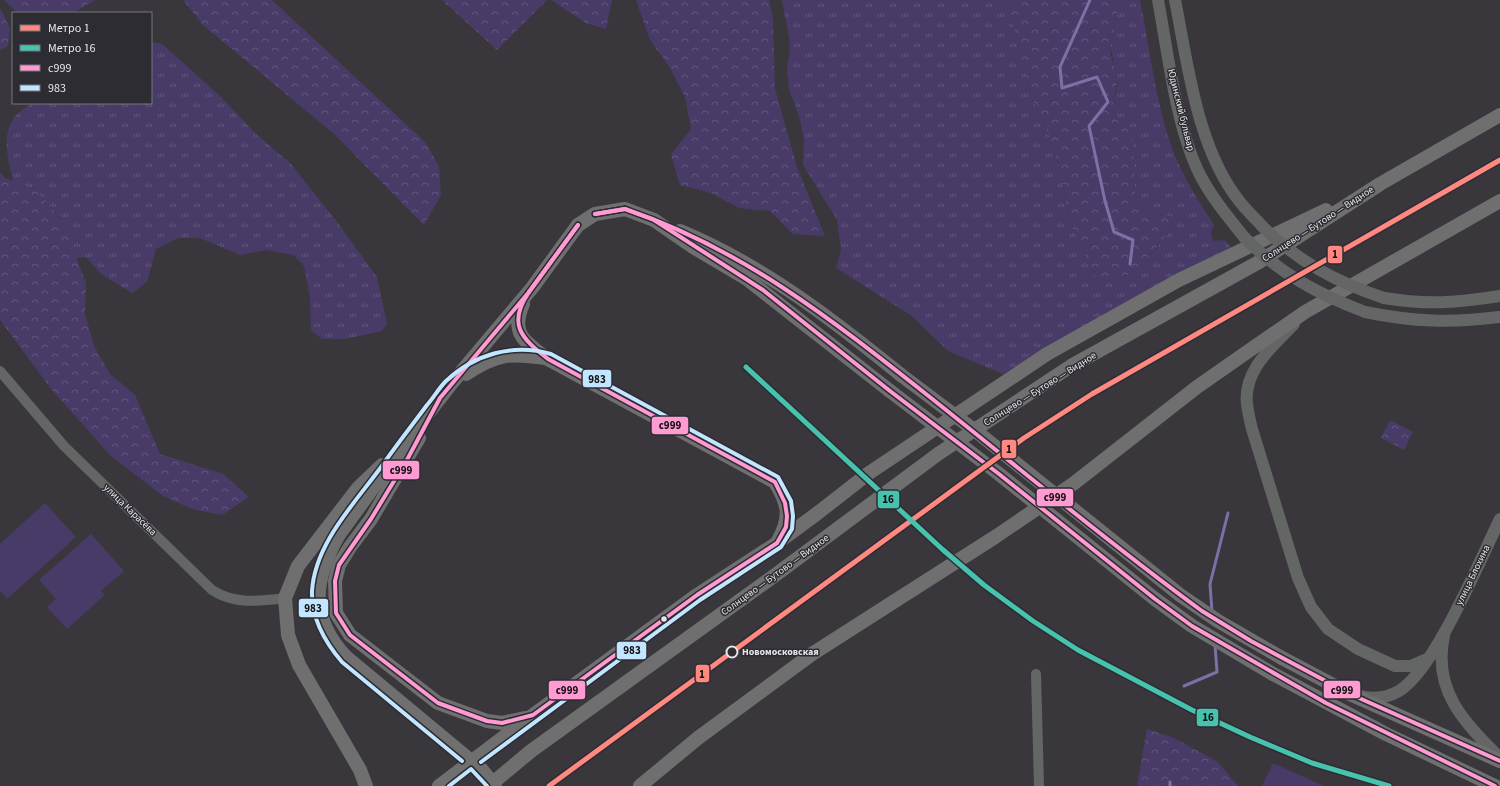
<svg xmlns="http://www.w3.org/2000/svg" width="1500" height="786" font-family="'Source Sans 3',sans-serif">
  <defs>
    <pattern id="grass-tufts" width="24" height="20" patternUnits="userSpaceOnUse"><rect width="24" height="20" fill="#493b67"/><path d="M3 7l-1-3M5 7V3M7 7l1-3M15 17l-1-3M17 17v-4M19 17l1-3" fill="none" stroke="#63577d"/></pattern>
    <pattern id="forest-crowns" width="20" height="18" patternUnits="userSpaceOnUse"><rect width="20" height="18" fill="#493b67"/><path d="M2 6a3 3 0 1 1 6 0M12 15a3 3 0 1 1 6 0" fill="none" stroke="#63577d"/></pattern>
  </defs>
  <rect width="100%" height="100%" fill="#39373c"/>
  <g fill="url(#grass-tufts)">
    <path d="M782,0H1007L1032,99L1050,137L1059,167L1071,225L1095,276C1125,294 1155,249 1171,230L1173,222L1171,216L1149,215L1139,207L1135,194L1133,154L1126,126L1118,121L1113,111V101L1118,83L1110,45L1116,23L1119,0H1140C1150,50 1157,112 1176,158C1186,182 1200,203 1214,225C1211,231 1209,235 1214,241L1225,240L1233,250L1070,335L1003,374L948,351L912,316L836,268L841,251L837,220L803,165L804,140L800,119L789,89L787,67L790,50L789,37Z"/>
    <path d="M151,42L162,44L221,97L255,133L291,164L337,222L377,277L387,323L382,331L345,339H322L311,330L310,297L304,266L294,255L266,250L240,255L200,238H178L156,249L147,282L132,293L101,274L86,257L76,258L61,218L35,190L13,181C8,160 0,132 17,114C21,110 28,107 32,103H151Z"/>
  </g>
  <g fill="url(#forest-crowns)">
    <path d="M4,0H95L73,13H18Z"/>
    <path d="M183,0H272L425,142L439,166L441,195L424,225L333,133L203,25Z"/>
    <path d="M442,0H547L497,50Z"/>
    <path d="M551,0H612L606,29L586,23Z"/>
    <path d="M636,0H769L773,19L775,89L797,167L825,236L793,234L770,211L739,208L711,193L680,185L671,154L691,129L685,97L669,66L650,40Z"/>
    <path d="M1007,0H1119L1116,23L1110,45L1111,56L1118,79L1113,100V111L1118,121L1126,126L1133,141L1135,194L1139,207L1149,215L1171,216L1173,221L1171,229C1155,249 1125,294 1095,276L1071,225L1059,167L1050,137L1032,99Z"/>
    <path d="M0,8L10,28L8,46L0,50Z"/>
    <path d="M0,172L5,178L35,190L61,218L86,283L85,314L94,346L110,374L135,395L160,454L223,474L249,497L222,515L192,509L163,496L111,456L52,390L0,320Z"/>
    <path d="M1390,420L1413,432L1404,450L1381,438Z"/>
    <path d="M1147,729L1174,738L1218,762L1238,786H1137Z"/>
  </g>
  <g fill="#493b67">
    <path d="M45,503L76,537L7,599L0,591V544Z"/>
    <path d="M91,534L124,571L101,591L105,595L67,629L47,607L56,599L39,580Z"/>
    <path d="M1273,763L1324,786H1262Z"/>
  </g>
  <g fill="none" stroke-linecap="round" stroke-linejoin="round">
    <g stroke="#7f6fa6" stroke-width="3">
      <path d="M1090,0L1060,67L1062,88L1097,77L1108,102L1089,126L1105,201L1114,232L1133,240L1130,264"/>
      <path d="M1212,612L1210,584L1228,513"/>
      <path d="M1184,686L1217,672L1215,645"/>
      <path d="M1170,786V782"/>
    </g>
    <g stroke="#646666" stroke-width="10">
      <path d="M0,371L64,446L212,590C235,605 260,601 285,598"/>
      <path d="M1036,674L1039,786"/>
    </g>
    <g stroke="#646666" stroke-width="12">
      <path d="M1158,0C1168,53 1176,127 1200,175C1212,198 1228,217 1244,237"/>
      <path d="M1175,0C1188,65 1197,149 1240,202C1247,211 1255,218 1263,227"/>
      <path d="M1384,298C1427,305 1457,303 1500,296"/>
      <path d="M1365,312C1414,322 1451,323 1500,317"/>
      <path d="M1294,324C1273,346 1243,370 1247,404C1248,412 1250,421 1252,429L1298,578L1311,607L1328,629L1358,649L1395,666H1411L1427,659"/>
      <path d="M1444,636C1432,691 1465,723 1500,758"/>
      <path d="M1360,696C1373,699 1387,698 1399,691C1435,669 1480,560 1500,519"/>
    </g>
    <g stroke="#6f6f70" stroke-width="14">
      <path d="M680,231C762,265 832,319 901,375"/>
      <path d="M523,304C510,334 525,342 548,359L775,482C789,505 791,517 778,541"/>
      <path d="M466,374C497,353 510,353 546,358"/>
      <path d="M419,438L371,519L350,547L339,565L335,581L336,613L350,635L438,703L487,721L502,723L525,718"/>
      <path d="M338,536L409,438L451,384L532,288L578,225L595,214L625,209L654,220L693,247L747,279L890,391"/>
      <path d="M1282,658L1350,694L1500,761"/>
      <path d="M1273,674L1386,734L1495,786"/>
      <path d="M366,786L360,770L299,665L288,635L285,598L298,566L358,488L382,465"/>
      <path d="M439,786L533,715L697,595L777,543L819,512L869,473L1047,354L1179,280L1326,210"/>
      <path d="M489,786L531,751L778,573L938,454L1071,366L1259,262L1380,184L1500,115"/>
      <path d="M640,786L698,738L812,654L995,537L1073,484L1197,387L1250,350L1305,312L1500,201"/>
    </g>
    <g stroke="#646666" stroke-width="12">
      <path d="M1263,227C1299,262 1336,282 1384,298"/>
      <path d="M1244,237C1280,274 1318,294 1365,312"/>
    </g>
    <g stroke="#6f6f70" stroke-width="14">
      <path d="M901,375L982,436L1180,595L1218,621L1282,658"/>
      <path d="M890,391L999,474L1155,599L1192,626L1273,674"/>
      <path d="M338,536C313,581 309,617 346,657L482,770L495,786"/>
    </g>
    <defs>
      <g id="bus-1">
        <path d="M625,209C741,248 831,319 926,394C1017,466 1107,542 1202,611L1251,641L1350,694L1500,761"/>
        <path d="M625,209L654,220L763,290L890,391L999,474L1155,599L1192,626L1326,703L1495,786"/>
        <path d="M595,214L625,209"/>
        <path d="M595,214L625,209"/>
        <path d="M529,292C507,324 521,338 548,359L775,482L785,503L787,516L786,527L777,543L697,595L533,715L502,723L487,721L438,703L350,635L336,613L335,581L339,565L371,519L408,458L440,398Z"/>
        <path d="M529,292L578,225"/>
        <path d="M529,292L578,225"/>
      </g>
      <g id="bus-2">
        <path d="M462,761L342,662C325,642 311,618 312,591C315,542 357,501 384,463C398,443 413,424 427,405C434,397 439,388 446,381C475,354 513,343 551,354L778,477L791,501L793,516L792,529L781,547L700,600L481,762"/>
        <path d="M449,786L471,769L487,786"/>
      </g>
    </defs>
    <use href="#bus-1" stroke="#2d2c33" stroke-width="7"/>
    <use href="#bus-2" stroke="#2d2c33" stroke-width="7"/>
    <use href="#bus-1" stroke="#ff9ad2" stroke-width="4"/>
    <use href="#bus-2" stroke="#c2e6ff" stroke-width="4"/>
    <defs>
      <path id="metro-1" d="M549,786L1024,438L1092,394L1500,160"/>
      <path id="metro-2" d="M746,367L942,549L984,585L1033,621L1078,650L1192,710L1250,737L1312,763L1389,786"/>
    </defs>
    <use href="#metro-1" stroke="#2d2c33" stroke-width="8"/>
    <use href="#metro-2" stroke="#2d2c33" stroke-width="8"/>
    <use href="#metro-1" stroke="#ff8980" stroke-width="5"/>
    <use href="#metro-2" stroke="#46c2ad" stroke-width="5"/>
  </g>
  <circle fill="#e6e5ea" stroke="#2d2c33" stroke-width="1.5" cx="664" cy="619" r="3.5"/>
  <circle fill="#2d2c33" stroke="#e6e5ea" stroke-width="2" cx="732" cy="652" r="5.5"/>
  <g text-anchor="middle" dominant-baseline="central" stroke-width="3" stroke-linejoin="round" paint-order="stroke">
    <g font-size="10" fill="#e6e5ea" stroke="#2d2c33">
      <text transform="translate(1181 110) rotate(76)">Юдинский бульвар</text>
      <text transform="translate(1318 224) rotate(-33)">Солнцево — Бутово — Видное</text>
      <text transform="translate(1040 389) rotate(-32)">Солнцево — Бутово — Видное</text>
      <text transform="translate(130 510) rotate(44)">улица Карасёва</text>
      <text transform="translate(775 575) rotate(-36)">Солнцево — Бутово — Видное</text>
      <text transform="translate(1473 575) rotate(-64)">улица Блохина</text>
    </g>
    <g font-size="10" font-weight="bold" fill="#e6e5ea" stroke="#2d2c33" text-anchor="start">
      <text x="742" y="652">Новомосковская</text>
    </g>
  </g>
  <g stroke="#2d2c33" stroke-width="1.5">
    <rect x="1327" y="245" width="16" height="19" rx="4" fill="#ff8980"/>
    <rect x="582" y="369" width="30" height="19" rx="4" fill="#c2e6ff"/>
    <rect x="651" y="416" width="38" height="19" rx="4" fill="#ff9ad2"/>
    <rect x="1001" y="439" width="16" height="20" rx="4" fill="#ff8980"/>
    <rect x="382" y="460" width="38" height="20" rx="4" fill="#ff9ad2"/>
    <rect x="1036" y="488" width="38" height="19" rx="4" fill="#ff9ad2"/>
    <rect x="877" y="490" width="23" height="19" rx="4" fill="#46c2ad"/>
    <rect x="298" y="598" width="31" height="20" rx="4" fill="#c2e6ff"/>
    <rect x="616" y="641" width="31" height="19" rx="4" fill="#c2e6ff"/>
    <rect x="695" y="664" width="15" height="19" rx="4" fill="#ff8980"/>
    <rect x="1323" y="680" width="38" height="19" rx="4" fill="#ff9ad2"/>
    <rect x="548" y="680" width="38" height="20" rx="4" fill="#ff9ad2"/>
    <rect x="1196" y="708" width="23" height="19" rx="4" fill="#46c2ad"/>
  </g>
  <g font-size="11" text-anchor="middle" font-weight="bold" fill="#111">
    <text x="1335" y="258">1</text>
    <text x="597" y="383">983</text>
    <text x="670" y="429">с999</text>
    <text x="1009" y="453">1</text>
    <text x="401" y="474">с999</text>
    <text x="1055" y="501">с999</text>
    <text x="888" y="503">16</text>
    <text x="313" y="612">983</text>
    <text x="632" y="654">983</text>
    <text x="702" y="678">1</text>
    <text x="1342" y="694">с999</text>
    <text x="567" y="694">с999</text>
    <text x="1208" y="721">16</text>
  </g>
  <rect x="12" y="12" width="140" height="92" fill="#2d2c33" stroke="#77767c"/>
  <rect x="20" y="25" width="20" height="6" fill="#ff8980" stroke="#77767c"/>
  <text x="48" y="32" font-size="12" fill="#e6e5ea">Метро 1</text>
  <rect x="20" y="45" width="20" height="6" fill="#46c2ad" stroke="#77767c"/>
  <text x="48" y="52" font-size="12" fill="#e6e5ea">Метро 16</text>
  <rect x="20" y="65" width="20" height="6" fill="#ff9ad2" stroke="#77767c"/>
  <text x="48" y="72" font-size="12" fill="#e6e5ea">с999</text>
  <rect x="20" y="85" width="20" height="6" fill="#c2e6ff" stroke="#77767c"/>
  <text x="48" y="92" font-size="12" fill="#e6e5ea">983</text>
</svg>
